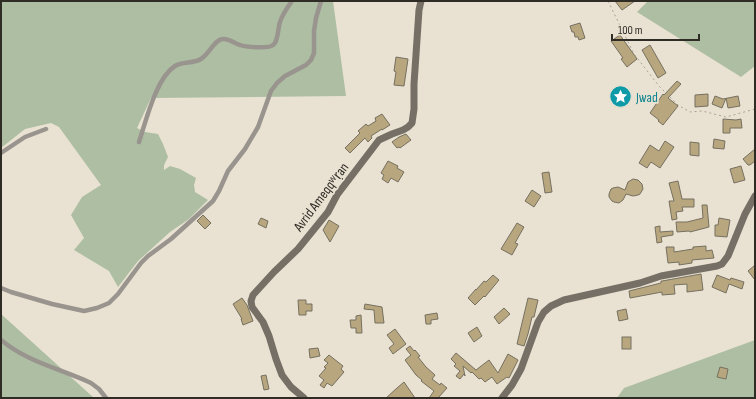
<svg xmlns="http://www.w3.org/2000/svg" width="756" height="399" font-family="'Sofia Sans Condensed',sans-serif">
  <rect width="100%" height="100%" fill="#e9e2d2"/>
  <g fill="#adbea3">
    <path d="M1,1H333L346,96L151,98L137,128L145,132L158,134L163,144L168,157L164,165V170L170,166L180,169L196,178L194,185L195,192L208,200L189,219L170,232L138,261L118,287L109,271L74,250L84,238L71,215L82,197L101,185L59,127L51,123L25,129L1,148Z"/>
    <path d="M648,1H755V66L741,77L637,12Z"/>
    <path d="M1,314L94,398H1Z"/>
    <path d="M755,340V398H617L624,388Z"/>
  </g>
  <g fill="#b8a77e" stroke="#767061">
    <path d="M615,1H635L622,10Z"/>
    <path d="M580,23L585,38L579,40L578,37H575L574,32H572L570,26Z"/>
    <path d="M620,35L637,59L627,67L621,59L623,58L611,41Z"/>
    <path d="M650,45L666,73L658,78L642,50Z"/>
    <path d="M396,57L408,59L404,86L394,85L396,72L394,71Z"/>
    <path d="M677,81L681,84L668,98L678,106L663,125L658,121L659,120L650,113L663,94L664,95Z"/>
    <path d="M708,94V106L695,107V95Z"/>
    <path d="M715,96L723,99L738,96L740,106L728,108L726,98L722,108L712,104Z"/>
    <path d="M382,114L390,125L382,130V129L371,136L372,138L368,142L365,138L350,153L345,148L360,133L358,131L366,124L368,126L376,121L375,118Z"/>
    <path d="M723,119L736,120L741,119L742,128H730V133H723Z"/>
    <path d="M406,134L411,140L400,148L399,147L397,148L392,142L399,137Z"/>
    <path d="M714,139L725,141L724,149L713,148Z"/>
    <path d="M665,141L674,147L660,168L651,162L647,168L639,163L650,145L659,151Z"/>
    <path d="M690,142L699,143V156L690,155Z"/>
    <path d="M755,149V161L750,165H748L743,159Z"/>
    <path d="M388,161L398,166L397,168L404,172L398,182L391,178L388,183L382,179L384,175L381,173Z"/>
    <path d="M741,166L745,180L734,183L730,169Z"/>
    <path d="M549,172L552,192L545,193L542,173Z"/>
    <path d="M633,179L638,180L642,184L643,189L640,194L638,195L633,196L626,194L623,200L619,203L614,202L612,201L609,197V194L611,189L613,188L618,187L625,190L628,182Z"/>
    <path d="M678,181L682,199H694V207H682L683,211L676,212L677,219L672,220L669,201H674L669,183Z"/>
    <path d="M532,190L541,196L534,207L525,201Z"/>
    <path d="M702,205H707L709,227L690,232L689,231L677,232L676,222H687L703,218Z"/>
    <path d="M203,215L211,223L205,229L197,221Z"/>
    <path d="M261,218L268,221L266,228L258,224Z"/>
    <path d="M719,218L730,220L727,237L715,236V225H718Z"/>
    <path d="M329,220L339,226L330,242L323,230Z"/>
    <path d="M517,223L524,227L515,243L518,244L512,255L501,249Z"/>
    <path d="M660,226V232L673,231V235L661,237L662,242L657,243L655,227Z"/>
    <path d="M706,246V251L712,250L714,258L692,260V263L679,265V262L668,263L666,247H674V252L693,249V247Z"/>
    <path d="M755,265V280L748,271Z"/>
    <path d="M701,274L703,290L687,292V284L674,285L675,294L662,295V292L630,298L629,291L661,283V281H662Z"/>
    <path d="M493,275L499,280L485,297L484,296L475,305L468,298L476,289V290L484,281L486,282Z"/>
    <path d="M717,275L730,280L731,278L744,282L742,289L729,284L726,293L712,287Z"/>
    <path d="M242,298L247,305L253,321L243,325L241,319H242L233,304Z"/>
    <path d="M528,298L538,300L534,317H532L528,334L524,346L517,344Z"/>
    <path d="M298,300H306V304H312V311H306V315H299Z"/>
    <path d="M365,304L382,307L384,323H375L374,310L364,309Z"/>
    <path d="M504,308L510,314L499,324L494,317Z"/>
    <path d="M626,309L628,319L619,321L617,311Z"/>
    <path d="M437,313L438,319L431,320V324H426L425,315Z"/>
    <path d="M361,315L362,333H356V328H351L350,320H356V316Z"/>
    <path d="M477,327L482,336L474,342L468,333Z"/>
    <path d="M395,329L406,344L393,354L389,348L394,344L387,335Z"/>
    <rect x="622" y="337" width="9" height="12"/>
    <path d="M410,346L414,351L415,350L420,356L418,357L426,367L435,375L432,379L440,385L441,383L447,388L438,398H429L434,391L421,381L422,380L416,375L405,360L411,355L406,349Z"/>
    <path d="M318,348L320,356L310,358L309,349Z"/>
    <path d="M456,353L476,370L489,360L498,373L508,354L518,360L509,378L507,377L497,384L492,377L485,382L481,378L479,379L472,372L471,373L463,366L465,376L464,374L460,379L456,376L460,371L454,366L456,364L451,359Z"/>
    <path d="M329,355L343,366L341,369L344,372L332,386L327,383L324,388L320,385L324,380L319,376L326,368L324,367L328,363L324,360Z"/>
    <path d="M720,367L728,369L726,379L717,377Z"/>
    <path d="M266,375L269,389L264,390L261,376Z"/>
    <path d="M404,382L415,398H386L397,388Z"/>
  </g>
  <g fill="none" stroke-linecap="round" stroke-linejoin="round">
    <path stroke="#a8a296" stroke-width="1" stroke-dasharray="2 3" stroke-linecap="butt" d="M608,1L634,54L659,86L678,105L690,112L702,111L726,117L755,109"/>
    <g stroke="#99948e" stroke-width="4.5">
      <path d="M139,142C146,121 156,78 175,66C183,61 193,64 201,59C209,54 215,39 223,39C229,38 235,44 240,45C245,47 269,49 273,45C278,42 278,28 280,22C282,15 287,8 292,1"/>
      <path d="M1,153L25,137L46,129"/>
      <path d="M1,288L11,292L52,304L84,311L97,308L109,303L118,294L141,263L148,256L171,239L213,201L219,191L228,171L245,149L258,127L271,91L277,83L285,76L306,65L311,60L314,53V31L316,18L321,1"/>
      <path d="M1,340C27,362 61,369 91,383L99,389L106,398"/>
    </g>
    <g stroke="#756f66" stroke-width="7">
      <path d="M304,398L291,387L282,375L276,359L269,336L263,322L252,307L251,301L253,295L274,272L298,249L328,212L337,195L379,140L392,134L403,130L408,127L412,123L414,109V84L419,10L421,1"/>
      <path d="M502,398L512,385L521,369L538,322L544,312L551,306L564,300L640,283L661,276L717,266L722,264L728,256L745,214L755,196"/>
    </g>
  </g>
  <defs>
    <symbol id="sight-disc" viewBox="-11 -11 22 22"><circle r="9.5" fill="#0f9aa8" stroke="#e9e2d2"/><path d="M0-6L1.8-2.2L6-1.7L2.9 1.2L3.7 5.4L0 3.3L-3.7 5.4L-2.9 1.2L-6-1.7L-1.8-2.2Z" fill="#fff"/></symbol>
  </defs>
  <g fill-rule="evenodd">
    <use href="#sight-disc" x="608" y="84" width="25" height="25"/>
  </g>
  <g text-anchor="middle" dominant-baseline="central" stroke-width="3.5" stroke-linejoin="round" paint-order="stroke">
    <g font-size="14" fill="#0d838f" stroke="#e9e2d2" text-anchor="start">
      <text x="636" y="97">Jwad</text>
    </g>
    <g font-size="14" fill="#2f2c26" stroke="#e9e2d2">
      <text transform="translate(321 197) rotate(-53)">Avrid Ameqqʷṛan</text>
    </g>
  </g>
  <rect width="756" height="399" fill="none" stroke="#2f2c26" stroke-width="4"/>
  <path d="M612 34v6h87v-6" fill="none" stroke="#2f2c26" stroke-width="2"/>
  <text x="618" y="34" font-size="12" fill="#2f2c26" stroke="#e9e2d2" stroke-width="3" paint-order="stroke">100 m</text>
</svg>
